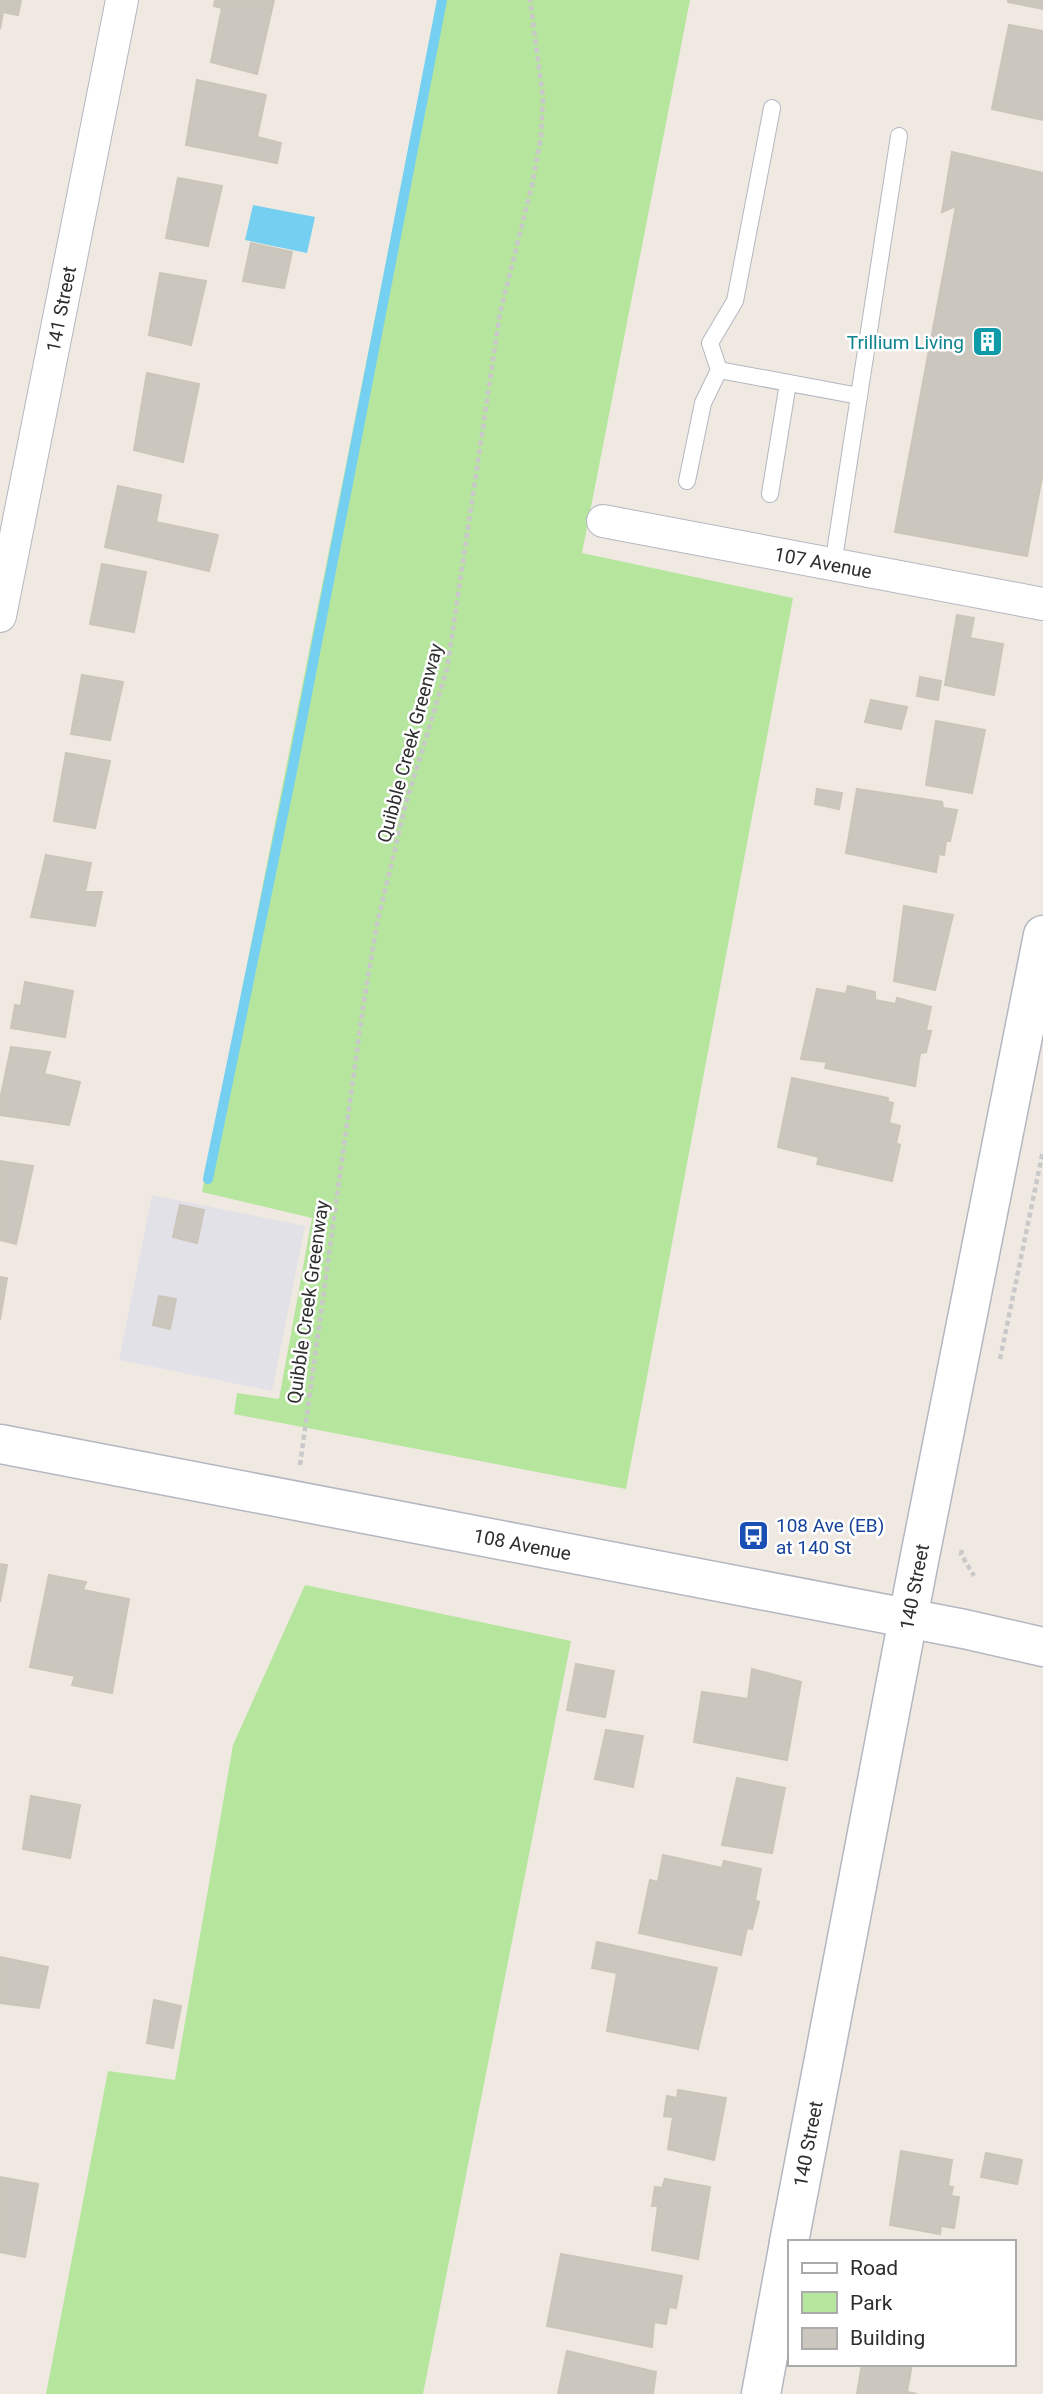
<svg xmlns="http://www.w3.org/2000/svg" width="1043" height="2394" font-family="Roboto,sans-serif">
  <rect width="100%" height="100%" fill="#efe9e1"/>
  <path fill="#e3e1e8" d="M152,1195L305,1226L272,1391L119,1360Z"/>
  <g fill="#b6e59e">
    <path d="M438,0H690L582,553L793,598L626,1489L234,1414L237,1393L279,1399L312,1218L202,1192Z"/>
    <path d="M305,1585L571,1641L423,2394H46L108,2071L175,2080L233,1745Z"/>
  </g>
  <path fill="#75cff0" d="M253,205L315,217L307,253L245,240Z"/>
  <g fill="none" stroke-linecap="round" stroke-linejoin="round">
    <path stroke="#75cff0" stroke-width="10" d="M208,1179L292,771L442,0"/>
  </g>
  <g fill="#cbc7bf" stroke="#cbc5ba" stroke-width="2">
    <path d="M0,0H21L18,15L3,12L0,29Z"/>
    <path d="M215,0H274L257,74L211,62L222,8L214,6Z"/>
    <path d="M1008,0H1043V9L1008,2Z"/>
    <path d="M1009,25L1043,31V120L992,109Z"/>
    <path d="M197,80L266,95L257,137L281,143L277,163L186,145Z"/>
    <path d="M952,152L1043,173V472L1027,556L895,532L956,206L942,212Z"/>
    <path d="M178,178L222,186L208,246L166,238Z"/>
    <path d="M251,243L292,252L284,288L243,281Z"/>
    <path d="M160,273L206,281L191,345L149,335Z"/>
    <path d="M147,373L199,384L183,462L134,450Z"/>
    <path d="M118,486L161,495L156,522L218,535L209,571L105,547Z"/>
    <path d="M102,564L146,572L134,632L90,624Z"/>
    <path d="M957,615L974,618L970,638L1003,644L994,695L945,685Z"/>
    <path d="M82,675L123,682L110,740L71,734Z"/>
    <path d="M920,677L941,681L938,700L917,696Z"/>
    <path d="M871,700L907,707L901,729L865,722Z"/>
    <path d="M936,721L985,730L972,793L926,785Z"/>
    <path d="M66,753L110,761L95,828L54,821Z"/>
    <path d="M817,789L842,793L839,809L815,804Z"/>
    <path d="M857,789L942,802L943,808L957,810L950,841H946L944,855L939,854L936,872L846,853Z"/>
    <path d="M46,855L91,863L85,892H102L95,926L31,917Z"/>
    <path d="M904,906L953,915L935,990L894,981Z"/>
    <path d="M25,982L73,991L65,1037L11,1028L15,1005L21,1006Z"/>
    <path d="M848,986L875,992V1000L896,1004L897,998L931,1007L926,1031H931L926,1052L920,1053L915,1086L825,1068L827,1062L801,1059L817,989L846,994Z"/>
    <path d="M11,1047L50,1052L44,1074L80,1082L69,1125L0,1115V1100Z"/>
    <path d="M792,1078L888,1098V1102L893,1103L889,1123L900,1126L896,1143L900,1145L892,1181L817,1164L819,1157L778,1147Z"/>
    <path d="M0,1161L33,1166L16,1244L0,1240Z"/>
    <path d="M180,1205L204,1210L197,1243L173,1237Z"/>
    <path d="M0,1277L7,1278L0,1320Z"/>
    <path d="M159,1296L176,1299L170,1329L153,1325Z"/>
    <path d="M0,1564L7,1565L0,1602Z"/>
    <path d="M49,1575L86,1582L83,1590L129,1599L112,1693L72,1685L75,1676L30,1667Z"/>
    <path d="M576,1664L614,1671L605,1717L567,1710Z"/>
    <path d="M752,1669L801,1682L787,1760L694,1742L702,1692L748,1699Z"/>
    <path d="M606,1730L643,1736L633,1787L595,1779Z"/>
    <path d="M737,1778L785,1788L772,1853L722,1845Z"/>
    <path d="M31,1796L80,1805L70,1858L23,1849Z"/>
    <path d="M663,1855L722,1868L724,1861L761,1869L755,1900L759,1902L752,1929L747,1928L741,1955L639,1933L650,1880L658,1882Z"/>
    <path d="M597,1942L717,1968L698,2049L607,2031L617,1973L592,1968Z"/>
    <path d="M0,1957L48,1967L39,2008L0,2003Z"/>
    <path d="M154,2000L181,2006L173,2048L147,2043Z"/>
    <path d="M678,2090L726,2098L714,2160L668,2149L673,2117L664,2116L667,2096L677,2098Z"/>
    <path d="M901,2151L952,2160L948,2186L953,2187L951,2196L959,2197L954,2228L941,2226L940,2234L890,2225Z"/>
    <path d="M986,2153L1022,2160L1017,2184L981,2177Z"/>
    <path d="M0,2177L38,2184L25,2257L0,2252Z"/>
    <path d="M665,2179L710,2187L698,2259L652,2250L658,2206H652L655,2187L662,2188Z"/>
    <path d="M561,2254L682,2276L676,2308L669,2307L666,2324L654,2322L652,2347L547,2326Z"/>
    <path d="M567,2351L656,2372L653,2394H558Z"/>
    <path d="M862,2364H912L907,2392L917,2394H857Z"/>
  </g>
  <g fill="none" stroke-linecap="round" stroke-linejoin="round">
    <defs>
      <g id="service">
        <path d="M719,370L859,396L833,565"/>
        <path d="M859,396L899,136"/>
        <path d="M687,481L703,403L719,370L710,343L735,301L772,108"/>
        <path d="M770,494L788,383"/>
      </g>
      <g id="minor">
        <path id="s1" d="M603,521L1043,604"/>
        <path id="s2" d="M0,616L122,0"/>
      </g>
      <g id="secondary">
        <path id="s3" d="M0,1444L964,1629L1043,1647"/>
        <path id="s4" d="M789,2242L918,1566L1043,935"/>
        <path d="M761,2394L789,2243"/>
      </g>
    </defs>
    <use href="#service" stroke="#b4b7c1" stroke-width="18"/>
    <use href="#minor" stroke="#b4b7c1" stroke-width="34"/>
    <use href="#secondary" stroke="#b4b7c1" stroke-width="41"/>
    <g stroke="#c9c9c9" stroke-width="4.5" stroke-dasharray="5 3.5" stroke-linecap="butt">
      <path d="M1000,1359L1043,1151"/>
      <path d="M300,1465L363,1007L377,924L406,803L447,669L500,313L532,185L541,137L543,97L530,0"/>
      <path d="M962,1550L961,1554L974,1576"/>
    </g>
    <use href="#service" stroke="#fff" stroke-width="16"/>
    <use href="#minor" stroke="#fff" stroke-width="32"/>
    <use href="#secondary" stroke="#fff" stroke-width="38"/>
  </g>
  <defs>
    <symbol id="building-square" viewBox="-11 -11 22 22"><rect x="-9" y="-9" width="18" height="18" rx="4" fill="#0f9aa8" stroke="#fff"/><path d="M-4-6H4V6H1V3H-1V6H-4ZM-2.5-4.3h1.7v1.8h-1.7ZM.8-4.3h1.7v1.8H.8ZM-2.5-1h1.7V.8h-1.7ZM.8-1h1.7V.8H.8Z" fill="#fff"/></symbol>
    <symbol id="bus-square" viewBox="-11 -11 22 22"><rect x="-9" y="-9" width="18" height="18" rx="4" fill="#1a4fb4" stroke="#fff"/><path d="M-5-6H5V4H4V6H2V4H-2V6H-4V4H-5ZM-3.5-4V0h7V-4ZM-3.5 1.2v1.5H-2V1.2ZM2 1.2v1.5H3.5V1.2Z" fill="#fff"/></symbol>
  </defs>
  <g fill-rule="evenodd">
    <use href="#building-square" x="970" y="324" width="35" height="35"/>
    <use href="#bus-square" x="736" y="1518" width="35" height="35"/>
  </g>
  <g text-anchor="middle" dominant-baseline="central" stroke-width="5" stroke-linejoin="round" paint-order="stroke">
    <g font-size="19" fill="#2e2e2e" stroke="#fff">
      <text stroke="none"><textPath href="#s2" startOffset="313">141 Street</textPath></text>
      <text stroke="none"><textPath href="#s1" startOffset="224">107 Avenue</textPath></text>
      <text transform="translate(410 743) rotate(-75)">Quibble Creek Greenway</text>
      <text transform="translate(308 1302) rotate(-82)">Quibble Creek Greenway</text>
      <text stroke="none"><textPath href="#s3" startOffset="532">108 Avenue</textPath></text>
      <text stroke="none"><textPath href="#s4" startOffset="667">140 Street</textPath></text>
      <text stroke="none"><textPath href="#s4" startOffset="100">140 Street</textPath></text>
    </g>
    <g font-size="19" fill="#0d838f" stroke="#fff" text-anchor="end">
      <text x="964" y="342">Trillium Living</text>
    </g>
    <g font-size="19" fill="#164399" stroke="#fff" text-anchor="start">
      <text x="776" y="1525">108 Ave (EB)<tspan x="776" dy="22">at 140 St</tspan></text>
    </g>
  </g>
  <rect x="788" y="2240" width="228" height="126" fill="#ffffff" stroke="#ababab" stroke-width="2"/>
  <rect x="802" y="2263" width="35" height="10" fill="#ffffff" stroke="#ababab" stroke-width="2"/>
  <text x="850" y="2275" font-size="21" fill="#2e2e2e">Road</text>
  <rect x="802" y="2292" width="35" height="21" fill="#b6e59e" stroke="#ababab" stroke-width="2"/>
  <text x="850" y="2310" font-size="21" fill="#2e2e2e">Park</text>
  <rect x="802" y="2328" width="35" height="21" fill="#cbc7bf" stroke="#ababab" stroke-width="2"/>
  <text x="850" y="2345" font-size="21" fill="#2e2e2e">Building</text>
</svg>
